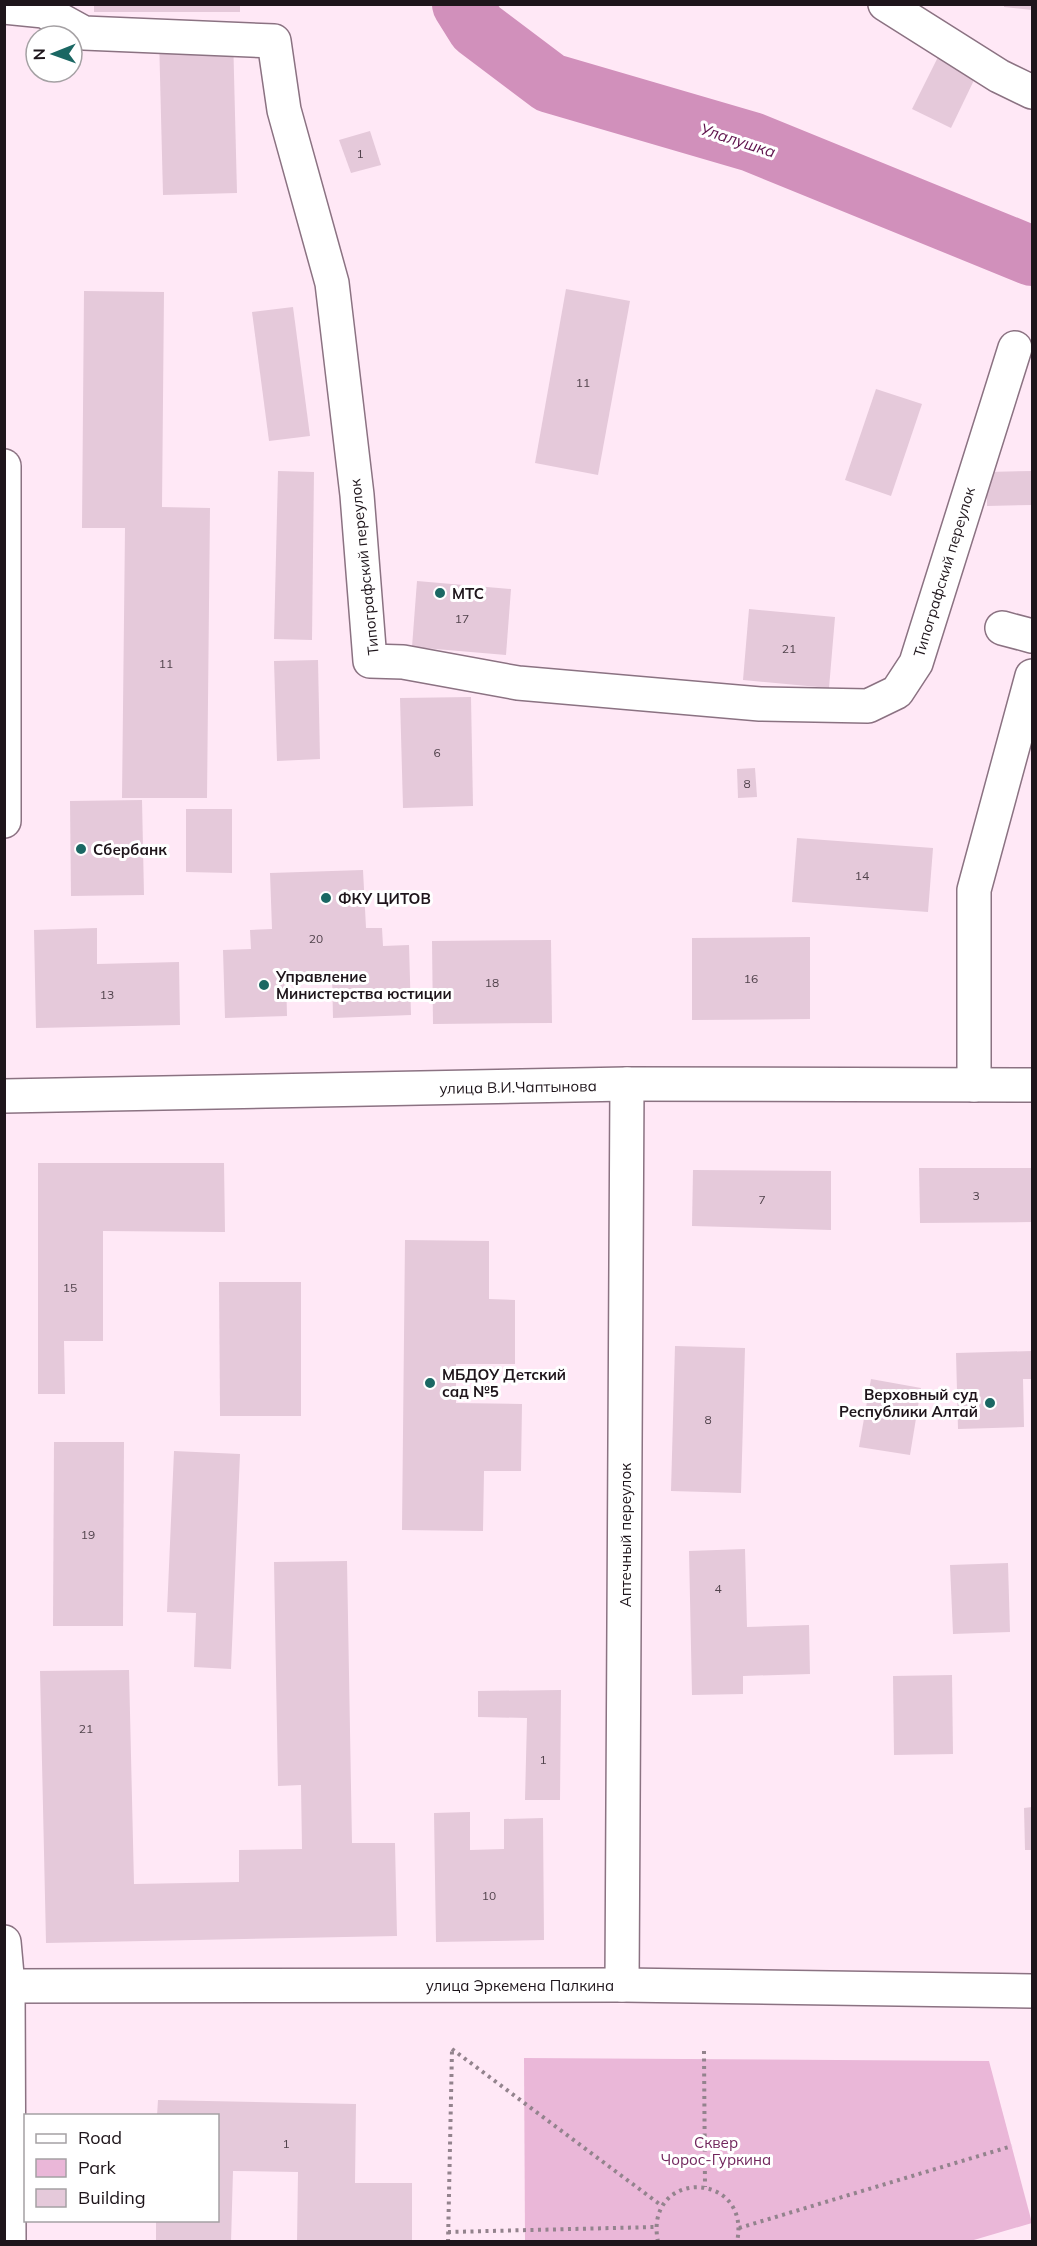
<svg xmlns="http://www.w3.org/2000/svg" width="1037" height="2246" font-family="Mulish,sans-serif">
  <rect width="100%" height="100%" fill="#ffe8f6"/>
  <path fill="#eab7d8" d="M524,2058L989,2061L1032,2223L967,2242L525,2241Z"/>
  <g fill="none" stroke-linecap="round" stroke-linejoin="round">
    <path stroke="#d190bb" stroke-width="60" d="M462,4L477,28L550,83L752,142L1032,256"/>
  </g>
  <g fill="#e5c9da">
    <rect x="94" y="4" width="146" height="8"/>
    <path d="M1004,4H1032V10L1004,7Z"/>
    <path d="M233,35L237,193L163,195L159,37Z"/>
    <path d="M938,57L976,76L951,128L912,109Z"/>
    <path d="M370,131L381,165L351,173L339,140Z"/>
    <path d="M566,289L630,301L598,475L535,463Z"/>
    <path d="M84,291L164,292L162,507L210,508L207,798H122L125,528H82Z"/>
    <path d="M293,307L310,436L269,441L252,312Z"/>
    <path d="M876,389L922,404L891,496L845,480Z"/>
    <path d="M278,471L314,472L312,640L274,639Z"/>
    <path d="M1032,471V505L987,506V472Z"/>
    <path d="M417,581L511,589L506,655L412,647Z"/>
    <path d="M749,609L835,617L829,688L743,680Z"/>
    <path d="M318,660L320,759L277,761L274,661Z"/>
    <path d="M471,697L473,806L403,808L400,698Z"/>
    <path d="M755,768L757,797L738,798L737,769Z"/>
    <path d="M142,800L144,895L71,896L70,801Z"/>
    <path d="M186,809H232V873L186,872Z"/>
    <path d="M797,838L933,848L928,912L792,902Z"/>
    <path d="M363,870L366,928H382L383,946L409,945L411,1015L333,1018L332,973L286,975L287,1016L225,1018L223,950L251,949L250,930L272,929L270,873Z"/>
    <path d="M97,928V964L179,962L180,1025L36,1028L34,930Z"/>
    <path d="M810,937V1019L692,1020V938Z"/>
    <path d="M551,940L552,1023L433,1024L432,941Z"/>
    <path d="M38,1163H224L225,1232L103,1231V1341H64L65,1394H38Z"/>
    <path d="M919,1168H1032V1222L920,1223Z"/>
    <path d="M693,1170L831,1171V1230L692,1226Z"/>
    <path d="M405,1240L489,1241V1299L515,1300V1364H456V1403L522,1404L521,1471H484L483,1531L402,1530Z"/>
    <path d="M219,1282H301V1416H220Z"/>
    <path d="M675,1346L745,1348L741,1493L671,1491Z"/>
    <path d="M1032,1351V1379H1023L1024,1427L958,1429L956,1353Z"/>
    <path d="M871,1379L921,1388L910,1455L859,1447Z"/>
    <path d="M54,1442H124L123,1626H53Z"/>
    <path d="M174,1451L240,1454L231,1669L194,1667L196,1613L167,1612Z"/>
    <path d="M745,1549L747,1627L809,1625L810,1674L743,1676V1694L692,1695L689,1551Z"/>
    <path d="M347,1561L352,1843H395L397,1936L46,1943L40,1671L129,1670L134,1884L239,1882V1850L302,1849L301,1785L278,1786L274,1562Z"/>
    <path d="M1008,1563L1010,1632L953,1634L950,1565Z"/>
    <path d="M952,1675L953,1754L894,1755L893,1676Z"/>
    <path d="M561,1690L560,1800H525L527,1718L478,1717V1691Z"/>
    <path d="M1032,1807V1850H1025L1024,1808Z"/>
    <path d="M470,1812V1850L504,1849V1819L543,1818L544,1940L436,1942L434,1813Z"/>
    <path d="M158,2100L356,2104L355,2183H412V2242H297L298,2172L233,2171L231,2242H156V2220H218V2116H157Z"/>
  </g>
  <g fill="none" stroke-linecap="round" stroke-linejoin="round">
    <defs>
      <g id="minor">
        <path d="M885,4L999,76L1032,92"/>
        <path d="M4,7L44,11L84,33L274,41L284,110L332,283L357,495L370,661L403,662L518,683L760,704L868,706L897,692L916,663L1015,348"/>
        <path d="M1002,628L1032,636"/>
        <path d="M974,1085V890L1032,676"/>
        <path d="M4,1096L627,1084L1032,1085"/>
        <path d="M622,1985L627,1084"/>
        <path d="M8,1986L622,1985L1032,1991"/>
      </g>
      <g id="major">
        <path d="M4,466V821"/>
        <path d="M4,1942L8,1986L9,2242"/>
      </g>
    </defs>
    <use href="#minor" stroke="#8b7282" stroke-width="36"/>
    <use href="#major" stroke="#8b7282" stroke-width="36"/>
    <g stroke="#93838d" stroke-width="4" stroke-dasharray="3 4.5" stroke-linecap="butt">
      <path d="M452,2049L662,2206"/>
      <path d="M704,2051L705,2187"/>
      <path d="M739,2228L1012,2146"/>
      <path d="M448,2232L655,2227"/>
      <path d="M448,2242L452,2050"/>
      <path d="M658,2242C643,2168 752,2170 737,2242"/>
    </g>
    <use href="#minor" stroke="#fff" stroke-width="33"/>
    <use href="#major" stroke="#fff" stroke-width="33"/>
  </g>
  <g fill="#1a6763" stroke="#fff" stroke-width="2">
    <circle cx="440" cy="593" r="6"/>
    <circle cx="81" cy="849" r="6"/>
    <circle cx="326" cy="898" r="6"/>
    <circle cx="264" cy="985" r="6"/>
    <circle cx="430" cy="1383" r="6"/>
    <circle cx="990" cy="1403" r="6"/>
  </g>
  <g text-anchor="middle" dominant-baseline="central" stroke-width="6" stroke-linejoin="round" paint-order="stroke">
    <g font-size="12" fill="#50424b">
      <text x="360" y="153">1</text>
      <text x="583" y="382">11</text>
      <text x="462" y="618">17</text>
      <text x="789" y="648">21</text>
      <text x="166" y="663">11</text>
      <text x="437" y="752">6</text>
      <text x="747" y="783">8</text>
      <text x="862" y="875">14</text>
      <text x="316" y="938">20</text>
      <text x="751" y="978">16</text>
      <text x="492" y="982">18</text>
      <text x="107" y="994">13</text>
      <text x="976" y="1195">3</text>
      <text x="762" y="1199">7</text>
      <text x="70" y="1287">15</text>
      <text x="708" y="1419">8</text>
      <text x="88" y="1534">19</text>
      <text x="718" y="1588">4</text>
      <text x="86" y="1728">21</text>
      <text x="543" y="1759">1</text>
      <text x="489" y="1895">10</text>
      <text x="286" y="2143">1</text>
    </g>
    <g font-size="15" fill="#1e151b" stroke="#fff">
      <text transform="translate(364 567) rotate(-96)">Типографский переулок</text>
      <text transform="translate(944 572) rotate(-73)">Типографский переулок</text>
      <text transform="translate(518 1087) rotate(-1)">улица В.И.Чаптынова</text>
      <text transform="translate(625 1535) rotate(-90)">Аптечный переулок</text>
      <text x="520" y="1985">улица Эркемена Палкина</text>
    </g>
    <g font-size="15" font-weight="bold" fill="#1e151b" stroke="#fff" text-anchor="start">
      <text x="452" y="593">МТС</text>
      <text x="93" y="849">Сбербанк</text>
      <text x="338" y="898">ФКУ ЦИТОВ</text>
      <text x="276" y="976">Управление<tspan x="276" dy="17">Министерства юстиции</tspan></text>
      <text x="442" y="1374">МБДОУ Детский<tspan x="442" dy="17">сад №5</tspan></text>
      <text x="978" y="1394" text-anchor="end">Верховный суд<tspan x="978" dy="17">Республики Алтай</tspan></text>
    </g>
    <g font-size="15" fill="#72265d" stroke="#fff">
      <text x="716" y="2142">Сквер<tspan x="716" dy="17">Чорос-Гуркина</tspan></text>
    </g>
    <g font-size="16" font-style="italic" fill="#5e114b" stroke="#fff">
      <text transform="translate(738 140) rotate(18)">Улалушка</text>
    </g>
  </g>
  <rect width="1037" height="2246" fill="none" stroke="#1e151b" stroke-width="12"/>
  <rect x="24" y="2114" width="195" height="108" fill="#ffffff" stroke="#a5a1a4" stroke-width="1.5"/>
  <rect x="36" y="2134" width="30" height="9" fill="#ffffff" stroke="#a5a1a4" stroke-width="1.5"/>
  <text x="78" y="2144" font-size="18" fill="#1e151b">Road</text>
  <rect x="36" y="2159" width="30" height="18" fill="#eab7d8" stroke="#a5a1a4" stroke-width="1.5"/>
  <text x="78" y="2174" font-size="18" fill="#1e151b">Park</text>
  <rect x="36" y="2189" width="30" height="18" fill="#e5c9da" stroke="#a5a1a4" stroke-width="1.5"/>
  <text x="78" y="2204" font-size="18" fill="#1e151b">Building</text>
  <g transform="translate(54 54) rotate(269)"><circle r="28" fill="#ffffff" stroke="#a5a1a4" stroke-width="1.5"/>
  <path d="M0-4.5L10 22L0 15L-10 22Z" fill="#1a6763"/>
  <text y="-9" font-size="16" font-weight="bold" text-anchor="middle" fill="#1e151b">N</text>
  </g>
</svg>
